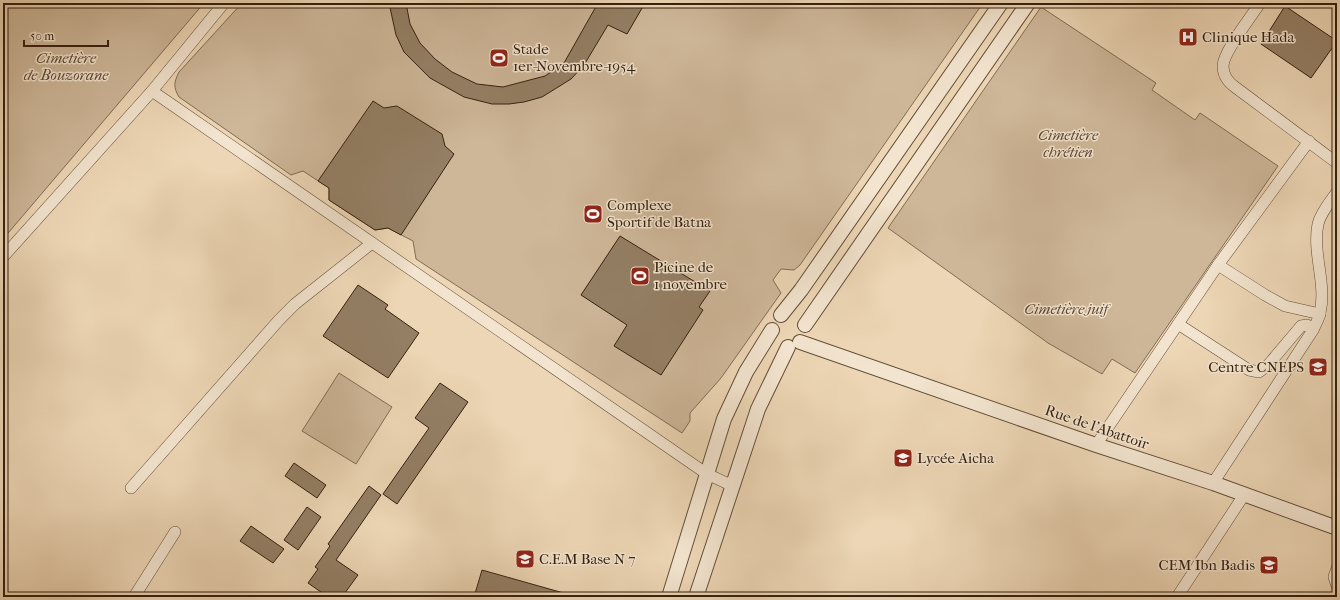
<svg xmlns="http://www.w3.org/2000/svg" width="1340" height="600" font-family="'IM FELL French Canon',serif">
  <rect width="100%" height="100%" fill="#edd6b5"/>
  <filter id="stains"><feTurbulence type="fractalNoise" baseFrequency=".005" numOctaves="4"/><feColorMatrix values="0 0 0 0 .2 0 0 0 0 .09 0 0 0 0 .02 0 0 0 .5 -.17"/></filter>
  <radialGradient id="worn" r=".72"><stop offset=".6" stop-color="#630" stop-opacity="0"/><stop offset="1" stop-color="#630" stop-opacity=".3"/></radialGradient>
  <g fill="#ceb799" stroke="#816c54">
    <path d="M3,3H204L3,239Z"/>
    <path d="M242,3H983L800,265L794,270L781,269L773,280L781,293L721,378L690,413V421L682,433L416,259L413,241L388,228L375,230L329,200V188L303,171L291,175L179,97C173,87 174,82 179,72Z"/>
    <path d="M1041,7L1156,83L1152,90L1195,120L1200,113L1278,166L1135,373L1112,359L1102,374L1048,343L888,228Z"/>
    <path d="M339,373L392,407L356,464L302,431Z"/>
  </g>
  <g fill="#947f65" stroke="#34200f">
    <path d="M389,3H406L410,24L420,43L435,59L452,72L477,84L503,87L545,76L564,63L598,3H645L627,34L608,25L584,65L571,79L542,97L524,102L509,104H492L464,97L430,78L404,52L396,35Z"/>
    <path d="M1285,6L1337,41L1311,78L1261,44Z"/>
    <path d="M373,101L384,108L397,106L442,134L445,146L454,154L401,235L388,228L375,230L329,200V188L318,181Z"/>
    <path d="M620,236L710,291L699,307L703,310L661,375L614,346L627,325L581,295Z"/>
    <path d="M358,285L388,305L385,309L419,333L388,378L323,336Z"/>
    <path d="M440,383L468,402L397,504L383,494L429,428L415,418Z"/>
    <path d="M294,463L326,485L317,498L285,476Z"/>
    <path d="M369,486L381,495L336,560L358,575L342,597H328L308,583L318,569L315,567L330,546L328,544Z"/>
    <path d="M307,507L321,517L298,550L284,540Z"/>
    <path d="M251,526L284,549L273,563L240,541Z"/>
    <path d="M482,570L567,594V597H474Z"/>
  </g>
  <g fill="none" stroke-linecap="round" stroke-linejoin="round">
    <defs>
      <g id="minor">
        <path d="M1260,3C1251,17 1223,52 1223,66C1223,75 1228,82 1235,87L1337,163"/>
        <path d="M152,91L707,474L733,486"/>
        <path d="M3,257L152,91L224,3"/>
        <path d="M1218,265L1265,295L1285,306L1320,314"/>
        <path d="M1178,324L1249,370L1259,372L1269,364L1301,326L1307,325L1313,330"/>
        <path d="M1096,445L1218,265L1309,141"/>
        <path d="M1213,483L1313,330C1315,325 1319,319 1320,313C1327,284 1312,253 1318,224C1321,212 1330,202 1337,192"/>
        <path d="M131,488L279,320L295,304L372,243"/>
        <path d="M1337,568L1334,577L1337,586"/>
        <path d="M134,597L175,532"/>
        <path d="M1177,597L1244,495"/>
      </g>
      <g id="tertiary">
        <path d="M781,315L801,290L1001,3"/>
        <path d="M805,325L1028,3"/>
        <path d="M800,342L1096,445L1213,483L1337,528"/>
        <path d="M669,597L724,419L746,372L772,330"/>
        <path d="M696,597L758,409L788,347"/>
      </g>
    </defs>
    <use href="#minor" stroke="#624e38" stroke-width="12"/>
    <use href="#tertiary" stroke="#624e38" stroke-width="16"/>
    <use href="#minor" stroke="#f3e4cf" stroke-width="11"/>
    <use href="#tertiary" stroke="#f3e4cf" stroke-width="14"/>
  </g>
  <defs>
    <symbol id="hospital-square" viewBox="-11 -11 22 22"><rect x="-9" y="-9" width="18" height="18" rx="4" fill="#8f2418" stroke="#f3e4cf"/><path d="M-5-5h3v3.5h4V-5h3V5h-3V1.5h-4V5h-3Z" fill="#fff"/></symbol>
    <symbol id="stadium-square" viewBox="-11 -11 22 22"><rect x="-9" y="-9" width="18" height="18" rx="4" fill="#8f2418" stroke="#f3e4cf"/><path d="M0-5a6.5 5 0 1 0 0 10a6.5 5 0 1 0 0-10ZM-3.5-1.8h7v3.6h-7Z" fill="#fff"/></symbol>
    <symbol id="school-square" viewBox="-11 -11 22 22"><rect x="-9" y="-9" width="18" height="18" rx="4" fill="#8f2418" stroke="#f3e4cf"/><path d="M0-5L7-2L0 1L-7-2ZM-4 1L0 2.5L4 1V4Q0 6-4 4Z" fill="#fff"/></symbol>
  </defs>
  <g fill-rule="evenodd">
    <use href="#hospital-square" x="1177" y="26" width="22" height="22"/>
    <use href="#stadium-square" x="488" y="47" width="22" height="22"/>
    <use href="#stadium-square" x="582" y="203" width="22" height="22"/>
    <use href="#stadium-square" x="629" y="265" width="22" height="22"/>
    <use href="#school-square" x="1307" y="356" width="22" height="22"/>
    <use href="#school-square" x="892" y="447" width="22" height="22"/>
    <use href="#school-square" x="514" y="548" width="22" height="22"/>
    <use href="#school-square" x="1258" y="554" width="22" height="22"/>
  </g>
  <g text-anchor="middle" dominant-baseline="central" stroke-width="3" stroke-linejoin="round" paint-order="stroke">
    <g font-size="15" fill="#34200f" stroke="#f3e4cf" text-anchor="start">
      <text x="1202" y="37">Clinique Hada</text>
      <text x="513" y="49">Stade<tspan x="513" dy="17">1er-Novembre-1954</tspan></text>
      <text x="607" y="205">Complexe<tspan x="607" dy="17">Sportif de Batna</tspan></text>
      <text x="654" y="267">Picine de<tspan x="654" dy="17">1 novembre</tspan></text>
      <text x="1304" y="367" text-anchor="end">Centre CNEPS</text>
      <text x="917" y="458">Lycée Aicha</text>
      <text x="539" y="559">C.E.M Base N 7</text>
      <text x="1255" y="565" text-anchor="end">CEM Ibn Badis</text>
    </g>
    <g font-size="15" font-style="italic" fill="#5a4632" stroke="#f3e4cf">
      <text x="66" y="58">Cimetière<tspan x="66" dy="17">de Bouzorane</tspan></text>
      <text x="1068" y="135">Cimetière<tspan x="1068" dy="17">chrétien</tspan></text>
      <text x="1066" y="309">Cimetière juif</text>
    </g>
    <g font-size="15" fill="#34200f" stroke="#f3e4cf">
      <text transform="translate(1097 427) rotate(19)">Rue de l'Abattoir</text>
    </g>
  </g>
  <rect width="1340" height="600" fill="none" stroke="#edd6b5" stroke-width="16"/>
  <rect x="4" y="4" width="1332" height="592" fill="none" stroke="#34200f" stroke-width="2"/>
  <rect x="8" y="8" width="1324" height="584" fill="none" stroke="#34200f"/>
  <path d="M24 40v6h84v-6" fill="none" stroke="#34200f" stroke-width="2"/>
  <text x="30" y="40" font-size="12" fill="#34200f" stroke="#f3e4cf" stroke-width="3" paint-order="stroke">50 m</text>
  <rect width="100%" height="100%" filter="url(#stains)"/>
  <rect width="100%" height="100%" fill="url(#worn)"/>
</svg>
